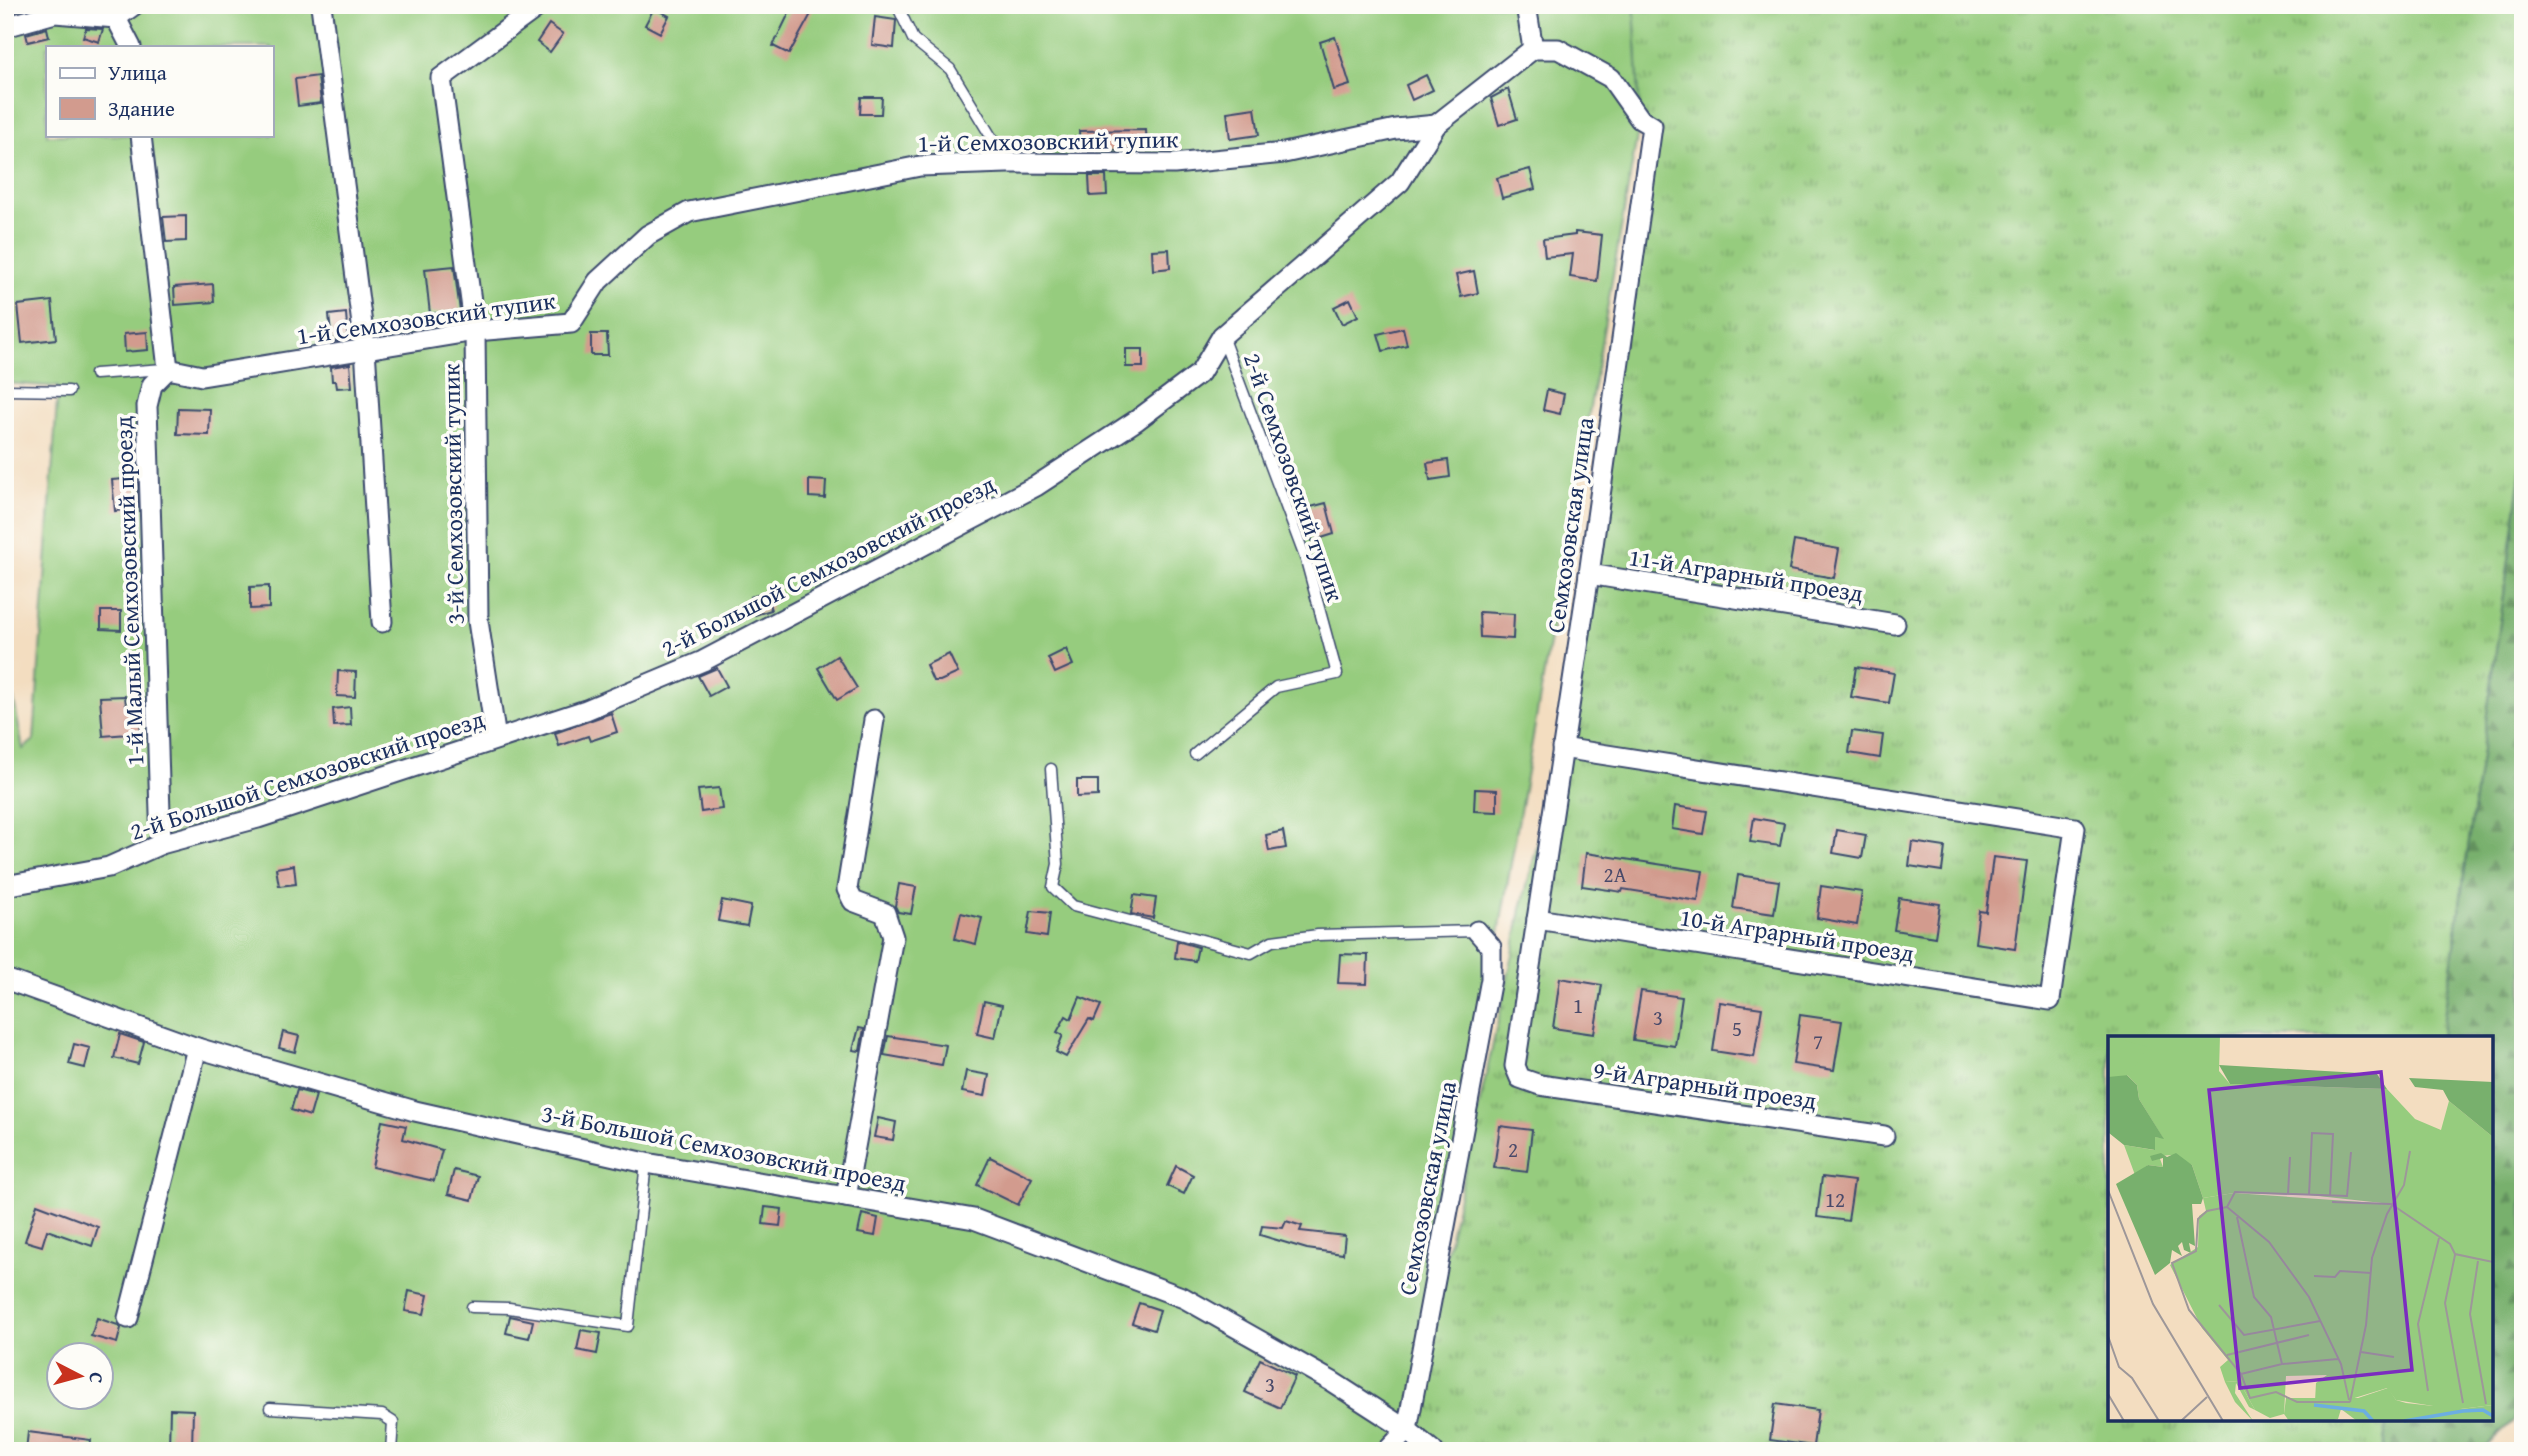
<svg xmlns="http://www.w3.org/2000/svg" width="2528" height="1456" font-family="'Gentium Book Plus',serif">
  <defs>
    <pattern id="grass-tufts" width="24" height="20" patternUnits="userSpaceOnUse" patternTransform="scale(1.75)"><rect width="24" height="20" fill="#96cc7e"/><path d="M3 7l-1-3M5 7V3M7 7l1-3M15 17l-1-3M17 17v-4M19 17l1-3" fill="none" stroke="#7aa66a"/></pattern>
    <pattern id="forest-firs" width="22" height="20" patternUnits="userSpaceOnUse" patternTransform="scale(1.75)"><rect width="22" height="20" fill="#78b06d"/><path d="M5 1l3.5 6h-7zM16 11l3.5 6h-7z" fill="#62905d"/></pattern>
  </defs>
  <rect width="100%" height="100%" fill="#fdfcf7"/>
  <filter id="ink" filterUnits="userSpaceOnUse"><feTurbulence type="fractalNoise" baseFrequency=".0143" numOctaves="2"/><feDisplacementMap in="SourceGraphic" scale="14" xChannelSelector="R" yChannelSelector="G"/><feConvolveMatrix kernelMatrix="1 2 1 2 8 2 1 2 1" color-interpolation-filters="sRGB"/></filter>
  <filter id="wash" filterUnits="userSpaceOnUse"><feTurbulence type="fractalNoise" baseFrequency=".00686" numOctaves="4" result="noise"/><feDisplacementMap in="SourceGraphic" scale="28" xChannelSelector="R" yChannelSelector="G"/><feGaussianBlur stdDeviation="1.57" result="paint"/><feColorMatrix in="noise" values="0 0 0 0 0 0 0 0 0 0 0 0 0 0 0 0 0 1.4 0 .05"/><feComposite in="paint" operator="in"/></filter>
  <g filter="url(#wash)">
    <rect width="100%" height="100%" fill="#f3ddc0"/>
    <path fill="url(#grass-tufts)" stroke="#587e6e" stroke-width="2" d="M1634,5H2523V461L2441,1038H2110V1419H2387L2383,1451H1387L1407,1429L1513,954L1521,909L1562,748L1652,127L1640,119Z"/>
    <path fill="url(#forest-firs)" stroke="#4a7066" stroke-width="2" d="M2523,461V1367L2514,1420L2480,1451H2383L2387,1419H2491V1038H2441Z"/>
    <path fill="#96cc7e" stroke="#587e6e" stroke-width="2" fill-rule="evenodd" d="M37,5H1634L1640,119L1491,979L1407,1430L1387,1451H5V690H12L23,749L34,740L58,387L5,383V17ZM47,47H271V135H47ZM60,1354H102V1396H60Z"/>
    <g id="blocks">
      <g fill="#d29b8e">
        <path d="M793,5H816L789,54L773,46Z"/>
        <path d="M654,8L669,16L660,33L645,25Z"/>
        <path d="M875,17L896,20L894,48L872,45Z"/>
        <path d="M549,24L563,34L550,52L537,42Z"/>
        <path d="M47,28L49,37L28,42L26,34Z"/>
        <path d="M86,28L103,29L99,42L83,37Z"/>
        <path d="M1335,37L1350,85L1334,90L1320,42Z"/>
        <path d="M1426,75L1433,90L1412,100L1406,85Z"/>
        <path d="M318,76L321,103L298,106L295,79Z"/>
        <path d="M1508,89L1517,119L1499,125L1491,98Z"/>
        <path d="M861,97H882L881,114H860Z"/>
        <path d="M1255,108L1259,135L1230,139L1227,112Z"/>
        <path d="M1146,130L1147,150L1080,151L1079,131Z"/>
        <path d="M1530,169L1535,189L1502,198L1497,178Z"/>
        <path d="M1089,176H1106L1107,195L1090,196Z"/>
        <path d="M186,216V241L166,242L163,217Z"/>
        <path d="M1575,232L1602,235L1597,281L1570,277L1573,254L1545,257L1543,239L1575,235Z"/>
        <path d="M1169,249L1170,268L1153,270L1152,250Z"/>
        <path d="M454,266L460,311L430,314L425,269Z"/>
        <path d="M1474,271L1478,293L1461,297L1456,275Z"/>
        <path d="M213,284L214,302L175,305L174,287Z"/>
        <path d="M1350,299L1358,316L1342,324L1334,307Z"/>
        <path d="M52,301L56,339L22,343L18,305Z"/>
        <path d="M346,313L348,339L332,342L329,315Z"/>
        <path d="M1403,328L1407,345L1383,351L1378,334Z"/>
        <path d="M147,332L148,350L125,352L124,334Z"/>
        <path d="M591,334H607L608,355H591Z"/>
        <rect x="1126" y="349" width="17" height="18"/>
        <path d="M350,364L352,387L337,388L336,381H332L331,367Z"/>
        <path d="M1547,390L1564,394L1560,414L1543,410Z"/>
        <path d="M178,408L210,409L209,435L177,434Z"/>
        <path d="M1448,460L1450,477L1430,480L1427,463Z"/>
        <path d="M137,478L138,508L115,511L112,480Z"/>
        <path d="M809,480L826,481L825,498L809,497Z"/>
        <path d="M1326,503L1334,534L1312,541L1303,509Z"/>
        <path d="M1794,541L1839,549L1834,578L1789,570Z"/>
        <path d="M269,586V608L250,609V587Z"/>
        <path d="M766,593L771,610L755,615L750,597Z"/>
        <path d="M101,611H121V630L101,629Z"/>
        <path d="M1479,612L1514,614L1513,639L1480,637Z"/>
        <path d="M1066,649L1073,665L1055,673L1048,658Z"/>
        <path d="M949,654L958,673L940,681H933L926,665Z"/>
        <path d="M837,656L857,688L837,700L818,668Z"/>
        <path d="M1856,667L1894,673L1889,703L1851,697Z"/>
        <path d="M717,668L727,686L709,696L698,676Z"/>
        <path d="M338,671L356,672L355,697L337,696Z"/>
        <path d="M125,696L126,705L139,704L141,733L103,736L100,697Z"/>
        <path d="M350,707L351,725L334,726L333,709Z"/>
        <path d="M611,713L617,732L590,741L588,736L559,746L555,733Z"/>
        <path d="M1852,731L1883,735L1880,758L1849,753Z"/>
        <path d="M1077,780H1098V796L1077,797Z"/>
        <path d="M719,788L722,809L701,812L698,790Z"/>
        <path d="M1475,789L1497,790V812L1474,811Z"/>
        <path d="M1675,806L1707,811L1703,834L1672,829Z"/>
        <path d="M1754,818L1784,823L1780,846L1750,842Z"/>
        <path d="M1837,830L1866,835L1862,858L1833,853Z"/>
        <path d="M1283,831L1286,848L1269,851L1266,835Z"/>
        <path d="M1912,842L1945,847L1942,871L1909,866Z"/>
        <path d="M1586,853L1703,871L1698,901L1623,889L1622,892L1582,886Z"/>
        <path d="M1993,857L2027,861L2015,949L1975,943L1979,911L1986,912Z"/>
        <path d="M294,865L296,884L279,886L276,868Z"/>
        <path d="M1738,875L1779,881L1774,914L1733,908Z"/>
        <path d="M899,884L916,887L911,914L898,912L895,906Z"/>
        <path d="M1821,886L1862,892L1857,925L1817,918Z"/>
        <path d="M1134,895L1156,898L1153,918L1131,914Z"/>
        <path d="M1899,898L1940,904L1935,937L1894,930Z"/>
        <path d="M722,900L751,906L747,926L718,921Z"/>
        <path d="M1031,911L1050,913L1047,937L1027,934Z"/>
        <path d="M961,913L982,918L976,944L955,939Z"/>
        <path d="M1177,941L1198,947L1195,961L1175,958Z"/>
        <path d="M1340,954L1368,955L1367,984L1338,983Z"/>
        <path d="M1560,978L1602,985L1594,1034L1553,1028Z"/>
        <path d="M1641,991L1682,997L1675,1046L1633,1040Z"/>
        <path d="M1080,997L1101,1005L1094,1021L1089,1019L1066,1057L1056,1052L1063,1035L1057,1032L1066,1016L1071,1019Z"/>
        <path d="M984,1001L1002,1005L995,1038L977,1034Z"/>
        <path d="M1720,1002L1762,1008L1754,1057L1713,1051Z"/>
        <path d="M1800,1015L1842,1021L1834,1070L1793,1064Z"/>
        <path d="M859,1028L864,1029L860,1051L853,1050Z"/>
        <path d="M283,1032L299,1036L295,1052L279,1048Z"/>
        <path d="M120,1034L144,1042L138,1064L114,1058Z"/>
        <path d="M888,1036L946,1045L942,1065L884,1055Z"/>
        <path d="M74,1044L90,1048L85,1068L69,1064Z"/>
        <path d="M966,1071L989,1075L985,1096L962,1092Z"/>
        <path d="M297,1090L316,1095L310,1116L291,1110Z"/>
        <path d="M878,1118L896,1122L893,1140L874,1137Z"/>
        <path d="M382,1121L406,1126L403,1139L442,1150L434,1181L372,1167Z"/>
        <path d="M1500,1126L1532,1130L1527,1172L1494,1168Z"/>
        <path d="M990,1157L1032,1178L1018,1205L977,1185Z"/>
        <path d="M1176,1166L1193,1175L1184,1194L1167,1186Z"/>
        <path d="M454,1170L478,1176L472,1200L448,1194Z"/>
        <path d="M1822,1177L1854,1181L1848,1221L1817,1217Z"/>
        <path d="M37,1204L98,1227L92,1246L47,1230L42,1246L25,1241Z"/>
        <path d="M765,1207L782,1209L780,1226L763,1224Z"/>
        <path d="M862,1214L878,1218L875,1236L858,1233Z"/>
        <path d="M1286,1221L1302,1226L1300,1231L1345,1236L1343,1254L1307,1249L1260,1235L1262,1226L1283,1228Z"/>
        <path d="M409,1291L428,1295L424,1314L405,1311Z"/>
        <path d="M1139,1303L1160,1310L1154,1330L1132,1323Z"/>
        <path d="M510,1316L533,1321L529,1338L506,1333Z"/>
        <path d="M97,1318L118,1325L121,1328L117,1343L91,1336Z"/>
        <path d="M581,1330L601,1333L597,1354L577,1350Z"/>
        <path d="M1260,1359L1295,1376L1280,1408L1245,1392Z"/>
        <path d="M1775,1404L1818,1410L1813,1446L1770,1440Z"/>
        <path d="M170,1409L193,1410L192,1448L169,1447Z"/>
        <path d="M28,1432L91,1440L90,1451H26Z"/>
      </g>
    </g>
  </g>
  <g filter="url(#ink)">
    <use href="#blocks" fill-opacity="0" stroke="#3b496d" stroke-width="2"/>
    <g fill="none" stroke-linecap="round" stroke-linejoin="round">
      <defs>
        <g id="service">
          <path d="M897,5L913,39L950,69L1007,163"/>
          <path d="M95,374L164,369"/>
          <path d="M5,390L69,391"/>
          <path d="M1195,754L1276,687L1337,674L1306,560L1222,336"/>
          <path d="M1051,769L1058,864L1053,887L1073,906L1251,953L1272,941L1318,935L1477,931"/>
          <path d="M472,1307L509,1308L628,1326L646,1163"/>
          <path d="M270,1408L382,1415L393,1422L391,1451"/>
        </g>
        <g id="minor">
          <path d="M321,5L365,348L382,622"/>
          <path d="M1526,5L1533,49"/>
          <path d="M116,18L131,47"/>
          <path d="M5,27L55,13L116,18L134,5"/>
          <path d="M1533,49H1558L1611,78L1640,119L1652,126L1589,574L1515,1066L1520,1078L1540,1085L1884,1136"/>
          <path d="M141,135L168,369L152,385L147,406L161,844"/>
          <path d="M168,369L202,376L475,331L571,323L598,281L648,235L689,212L920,166L1007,163L1174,164L1284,153L1396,129L1436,125"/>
          <path d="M1589,574L1895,624"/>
          <path d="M496,739L478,621L475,331L441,78L540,5"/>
          <path d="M5,886L109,867L161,844L258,818L586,710L703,661L1036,486L1137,420L1200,373L1222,336L1400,182L1436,125L1533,49"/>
          <path d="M1537,919L2050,1000L2075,828L1562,748"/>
          <path d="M5,979L197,1048L415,1111L646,1163L974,1219L1184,1298L1331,1381L1407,1430L1433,1451"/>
          <path d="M846,1197L893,937L885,913L853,901L847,889L874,720"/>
          <path d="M128,1318L197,1048"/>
          <path d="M1387,1451L1407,1430L1491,979V947L1477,931"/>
        </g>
      </defs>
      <use href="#service" stroke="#3b496d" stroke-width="13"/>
      <use href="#minor" stroke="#3b496d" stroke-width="23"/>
      <use href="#service" stroke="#fff" stroke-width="10"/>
      <use href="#minor" stroke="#fff" stroke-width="19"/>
    </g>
  </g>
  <g text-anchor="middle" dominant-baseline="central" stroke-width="7" stroke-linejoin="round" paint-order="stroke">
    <g font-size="21" fill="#494a6a">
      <text x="1615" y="874">2А</text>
      <text x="1578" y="1005">1</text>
      <text x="1658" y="1017">3</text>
      <text x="1737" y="1028">5</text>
      <text x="1818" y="1041">7</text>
      <text x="1513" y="1149">2</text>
      <text x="1835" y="1199">12</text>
      <text x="1270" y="1384">3</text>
    </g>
    <g font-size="24" fill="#1b2f5e" stroke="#fdfcf7">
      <text transform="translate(1048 141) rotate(-1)">1-й Семхозовский тупик</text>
      <text transform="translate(426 318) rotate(-8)">1-й Семхозовский тупик</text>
      <text transform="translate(1294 477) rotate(71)">2-й Семхозовский тупик</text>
      <text transform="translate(453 494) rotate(-91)">3-й Семхозовский тупик</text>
      <text transform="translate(1570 525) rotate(-82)">Семхозовская улица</text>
      <text transform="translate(828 566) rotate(-27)">2-й Большой Семхозовский проезд</text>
      <text transform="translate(1746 575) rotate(9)">11-й Аграрный проезд</text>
      <text transform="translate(129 591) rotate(-92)">1-й Малый Семхозовский проезд</text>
      <text transform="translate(307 775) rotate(-18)">2-й Большой Семхозовский проезд</text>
      <text transform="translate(1797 935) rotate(9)">10-й Аграрный проезд</text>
      <text transform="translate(1705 1085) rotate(8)">9-й Аграрный проезд</text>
      <text transform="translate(724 1148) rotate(11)">3-й Большой Семхозовский проезд</text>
      <text transform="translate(1427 1188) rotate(-79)">Семхозовская улица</text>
    </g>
  </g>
  <g transform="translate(2108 1036)">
    <rect width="385" height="385" fill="#f3ddc0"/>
    <path d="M0,0H112L111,35L122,48L279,53L307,83L333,94L341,65L385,101V226L347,218L283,168L201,159L126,157L95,162L84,129L65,119L51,120L55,131L40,129L27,139L16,109L46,114L47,101L55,102L31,63L29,49L0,19ZM131,345L147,374L155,378L141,371L128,347L127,357L145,385L127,366L117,346ZM280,352L288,364L298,367L353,373L385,369V385H249L233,373L230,383L222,385H181L176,378L178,362H250Z" fill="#96cc7e"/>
    <path d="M0,20L29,49L31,63L56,103L47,101V114L16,109L1,97ZM111,29L269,38L279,53L122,48ZM301,42L385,46V101L341,65L335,54L307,51ZM53,117L59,121L68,117L84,129L95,162L93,168H84L87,210L81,207L83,217L76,214L74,206L70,210L74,220L64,214L62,227L47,239L8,148L40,129L55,131V122L44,125L42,120Z" fill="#78b06d"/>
    <path d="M0,0L40,11L21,39L0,41Z" fill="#96cc7e"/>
    <path d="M126,157L283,168L342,208L347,218L385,226V369L328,376L325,370L288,364L279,352L240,364L207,365L208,347L219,339L178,340L176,378L162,382L147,374L131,345L117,346L112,331L120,324L94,292L62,229L90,211L91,180L98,175L95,162Z" fill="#96cc7e"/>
    <path fill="none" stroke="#6caee1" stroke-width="3.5" d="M206,369L256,375L265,385M296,385L355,375L375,374L385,380"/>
    <path fill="none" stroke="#9d9799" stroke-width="2" d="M0,154L45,268L115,385M180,158L182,121M201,159L204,97L225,98L222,160M224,166L283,168L342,208L347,218L385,226M119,171L99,175L90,183L88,215L64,227L81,274L133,338L142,362L168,356L189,366H242M119,171L161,206L201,261L233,328L241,364M119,171L127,156L239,160L243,116M129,181L146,261L163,281L174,328M347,219L337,267L355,367M370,225L362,278L378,368M206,240L227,241L232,235L263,237M111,269L136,299L212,285M0,300L11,331L24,342L51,385M253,316L286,321M119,319L201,299M133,338L174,328L230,323M320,355L310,288L331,202M0,358L16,385M242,366L258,289L264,222L279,178L296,149L302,115M73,385L99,361"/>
    <path fill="#7b2cbf" fill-opacity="0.15" stroke="#7b2cbf" stroke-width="3.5" d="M273,36L304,334L132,352L101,54Z"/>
    <rect width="385" height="385" fill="none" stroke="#1b2f5e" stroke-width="3.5"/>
  </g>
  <rect width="2528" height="1456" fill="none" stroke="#fdfcf7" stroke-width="28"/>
  <rect x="46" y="46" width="228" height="91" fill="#fdfcf7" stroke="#a3aaba" stroke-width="2"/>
  <rect x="60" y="68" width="35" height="10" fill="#ffffff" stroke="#a3aaba" stroke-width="2"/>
  <text x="108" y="80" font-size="21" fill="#1b2f5e">Улица</text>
  <rect x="60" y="98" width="35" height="21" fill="#d29b8e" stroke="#a3aaba" stroke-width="2"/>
  <text x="108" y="116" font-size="21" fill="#1b2f5e">Здание</text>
  <g transform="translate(80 1376) rotate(96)"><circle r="33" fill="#fdfcf7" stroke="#a3aaba" stroke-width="2"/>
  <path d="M0-5L12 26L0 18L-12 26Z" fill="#c8321e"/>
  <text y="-10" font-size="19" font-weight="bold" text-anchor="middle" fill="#1b2f5e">С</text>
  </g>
</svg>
